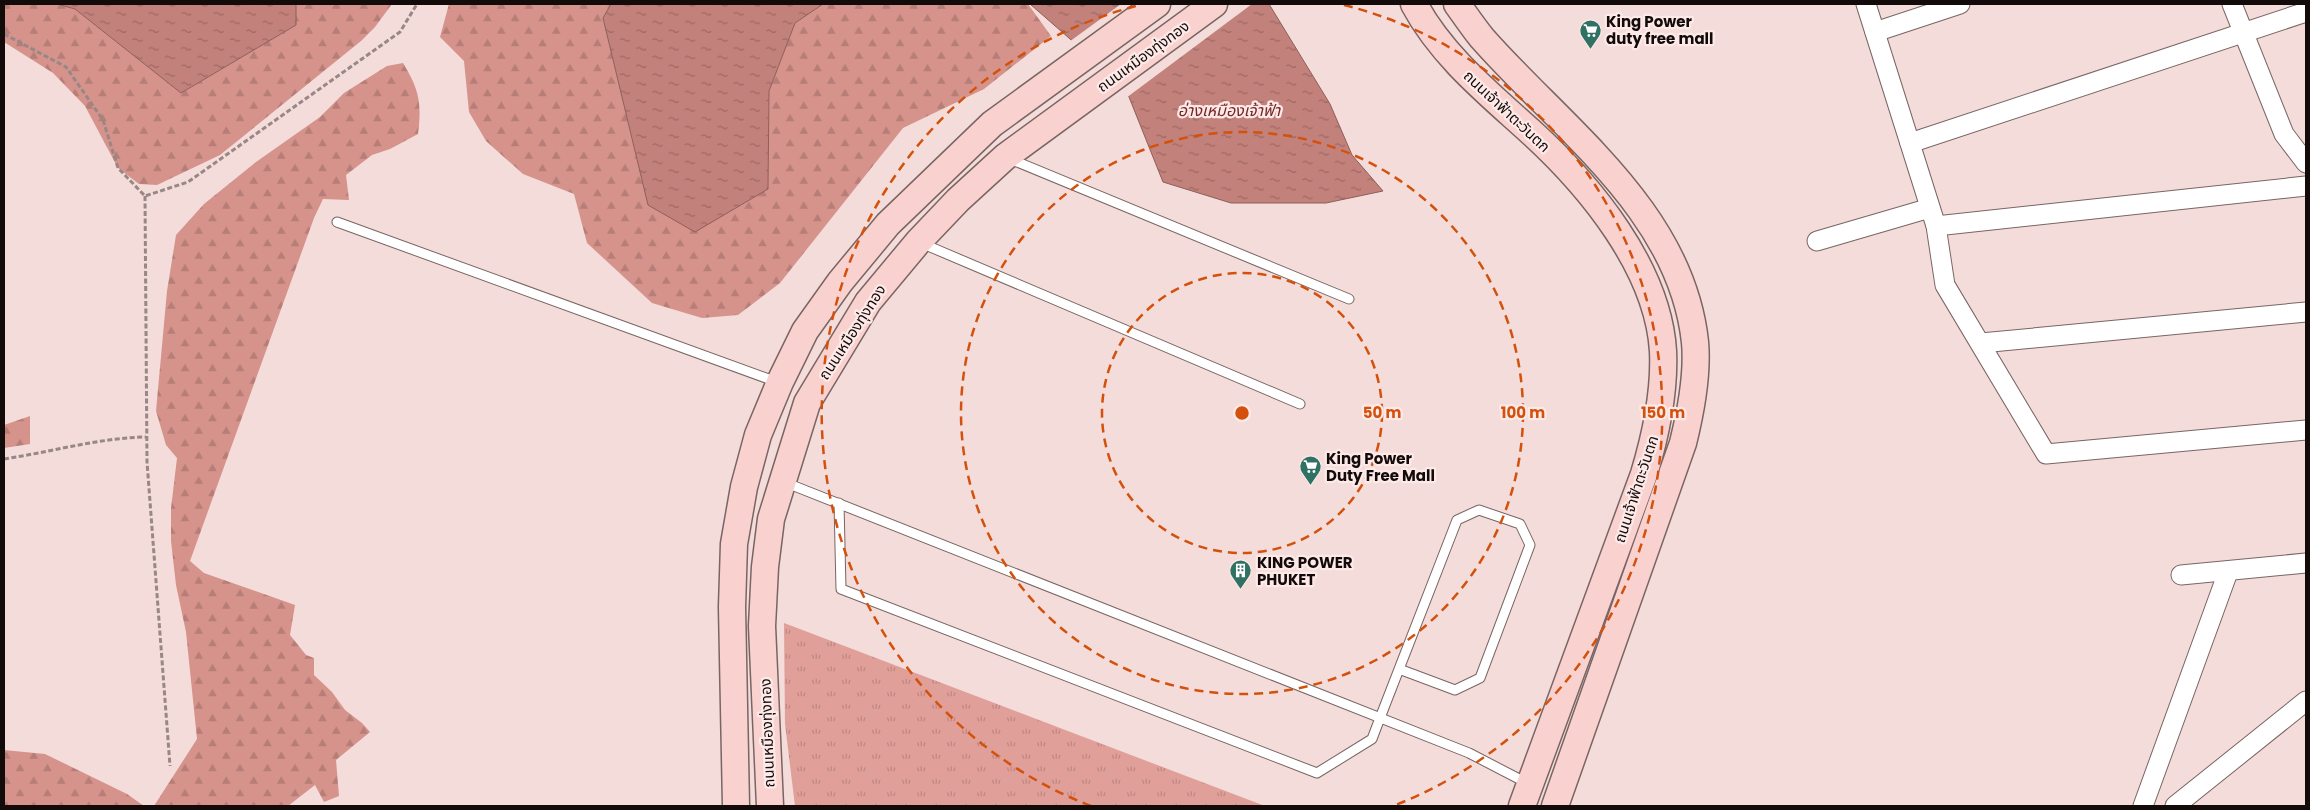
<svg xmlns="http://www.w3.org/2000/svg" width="2310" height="810" font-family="Poppins,'Noto Sans Thai',sans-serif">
  <defs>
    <pattern id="grass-tufts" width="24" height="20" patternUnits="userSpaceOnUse" patternTransform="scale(1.25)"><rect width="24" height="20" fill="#e09f98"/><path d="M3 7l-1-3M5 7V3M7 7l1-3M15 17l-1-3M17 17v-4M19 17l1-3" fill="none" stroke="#bf8882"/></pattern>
    <pattern id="forest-firs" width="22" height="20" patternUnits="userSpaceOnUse" patternTransform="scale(1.25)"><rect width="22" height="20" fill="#d6938c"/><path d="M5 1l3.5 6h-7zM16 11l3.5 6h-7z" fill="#b77d77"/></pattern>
    <pattern id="water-ripples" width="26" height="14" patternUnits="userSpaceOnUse" patternTransform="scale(1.25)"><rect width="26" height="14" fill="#c3817b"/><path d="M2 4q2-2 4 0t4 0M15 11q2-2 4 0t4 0" fill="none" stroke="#9d6863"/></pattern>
  </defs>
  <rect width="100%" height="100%" fill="#f3dcd9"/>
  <path fill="url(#grass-tufts)" d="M784,623L1265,806H795L785,724Z"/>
  <g fill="url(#forest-firs)">
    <path d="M4,4H57L75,9L181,93L296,25V4H392L375,27L361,41L220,155L157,185L139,184L118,168L85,106L53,73L4,42Z"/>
    <path d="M449,4H611L603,18L648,205L768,189L769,91L795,23L823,4H1028L1051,36L984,89L903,128L780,283L738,315L702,318L652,303L587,243L574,194L523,174L486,141L469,112L464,61L440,37Z"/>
    <path d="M403,63C419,89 422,103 418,134L390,149L372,155L346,175L349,200L323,199L314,218L190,561L204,573L295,605L290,635L306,655L314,658V675L332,692L345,710L362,723L370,732L336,760L339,796L324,802L315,785L288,806H154L197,739L186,632L176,585L171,541V508L177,458L166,445L156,411L167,291L176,235L204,204L256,162L320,117L344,93L387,66Z"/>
    <path d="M30,416V444L4,448V425Z"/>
    <path d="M4,750L45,754L127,794L144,806H4Z"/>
  </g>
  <g fill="url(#water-ripples)" stroke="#8e5e59">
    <path d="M57,4H296V25L181,93L75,9Z"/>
    <path d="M611,4H823L795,23L769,91L768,189L695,232L648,205L603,18Z"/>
    <path d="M1030,4H1269L1330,104L1352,155L1383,191L1326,203H1231L1163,182L1125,87Z"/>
  </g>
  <path fill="#f3dcd9" d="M1121,4H1252L1126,98L1123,89L1069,42Z"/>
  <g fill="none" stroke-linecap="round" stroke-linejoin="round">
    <defs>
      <g id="lane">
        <path d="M1010,159L1349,299"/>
        <path d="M337,222L777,382"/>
        <path d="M921,243L1300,404"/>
        <path d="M784,482L1469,753L1527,783"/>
        <path d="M839,503L841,589L1317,773L1372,739L1380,718L1457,520L1479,510L1520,524L1530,545L1480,678L1455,690L1399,669"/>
      </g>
      <g id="street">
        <path d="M1866,4L1936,226L1945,285L2046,454L2306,430"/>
        <path d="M2232,4L2284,134L2306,163"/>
        <path d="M1875,32L1960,4"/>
        <path d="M1910,143L2306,12"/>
        <path d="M1936,226L2306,186"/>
        <path d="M1817,241L1930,208"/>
        <path d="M1981,343L2306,312"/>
        <path d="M2181,575L2306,563"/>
        <path d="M2143,806L2228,572"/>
        <path d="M2175,806L2306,701"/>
      </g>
      <g id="secondary">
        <path d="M1414,4C1442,56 1488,93 1531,132C1590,186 1658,268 1663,351C1665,393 1656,434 1644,474L1522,806"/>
        <path d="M1457,4C1465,15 1473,27 1482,38C1562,129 1681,211 1695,342C1698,375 1691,411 1683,443L1555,806"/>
        <path d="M736,806L732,607L734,544L744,487L758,435L780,382L805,331L840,282L888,224L992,124L1157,4"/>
        <path d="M770,806L762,626L765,567L771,519L807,403L868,302L918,242L958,200L1005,157L1214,4"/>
      </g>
    </defs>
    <use href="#lane" stroke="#796563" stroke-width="11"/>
    <use href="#street" stroke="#796563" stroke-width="21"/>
    <use href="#secondary" stroke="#796563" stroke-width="29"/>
    <g stroke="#988785" stroke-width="3" stroke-dasharray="5 2.5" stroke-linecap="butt">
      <path d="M4,34L66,67L103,120L118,168L145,196L188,182L400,32L417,4"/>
      <path d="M145,196L147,462L170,766"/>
      <path d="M4,459C51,452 98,438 146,437"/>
    </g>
    <use href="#lane" stroke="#fff" stroke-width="9"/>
    <use href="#street" stroke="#fff" stroke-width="19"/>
    <use href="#secondary" stroke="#f9d2d0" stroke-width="26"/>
  </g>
  <g fill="none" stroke="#d3510c" stroke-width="2.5" stroke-dasharray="9 6">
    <circle cx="1242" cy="413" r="140"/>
    <circle cx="1242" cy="413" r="281"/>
    <path d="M1091 806A421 421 0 0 1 1140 5M1344 5A421 421 0 0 1 1393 806"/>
  </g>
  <defs>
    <symbol id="supermarket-pin" viewBox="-11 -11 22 30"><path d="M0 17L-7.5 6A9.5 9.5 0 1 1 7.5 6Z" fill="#2f7162" stroke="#fdeae8"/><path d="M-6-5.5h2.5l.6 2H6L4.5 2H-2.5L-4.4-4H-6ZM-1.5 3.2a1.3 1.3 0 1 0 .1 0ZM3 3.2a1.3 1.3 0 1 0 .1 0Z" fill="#fff"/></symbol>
    <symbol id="building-pin" viewBox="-11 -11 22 30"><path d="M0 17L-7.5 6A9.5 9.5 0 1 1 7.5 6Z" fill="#2f7162" stroke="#fdeae8"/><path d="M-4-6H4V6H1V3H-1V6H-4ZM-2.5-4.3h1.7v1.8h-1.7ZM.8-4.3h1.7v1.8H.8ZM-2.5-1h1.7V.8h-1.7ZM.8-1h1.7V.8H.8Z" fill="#fff"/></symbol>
  </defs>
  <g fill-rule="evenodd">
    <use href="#supermarket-pin" x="1578" y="18" width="25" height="34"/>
    <use href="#supermarket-pin" x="1298" y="454" width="25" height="34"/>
    <use href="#building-pin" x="1228" y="558" width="25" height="34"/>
  </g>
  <g text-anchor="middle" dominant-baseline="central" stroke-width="4.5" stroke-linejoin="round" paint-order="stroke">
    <g font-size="15" font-weight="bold" fill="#120b0a" stroke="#fdeae8" text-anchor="start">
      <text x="1606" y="21">King Power<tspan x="1606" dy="17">duty free mall</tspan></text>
      <text x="1326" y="458">King Power<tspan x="1326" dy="17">Duty Free Mall</tspan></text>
      <text x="1257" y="562">KING POWER<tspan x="1257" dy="17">PHUKET</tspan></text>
    </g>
    <g font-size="15" fill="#120b0a" stroke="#fdeae8">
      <text transform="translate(1143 56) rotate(-36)">ถนนเหมืองทุ่งทอง</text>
      <text transform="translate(1507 111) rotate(43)">ถนนเจ้าฟ้าตะวันตก</text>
      <text transform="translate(852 332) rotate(-57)">ถนนเหมืองทุ่งทอง</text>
      <text transform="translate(1636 489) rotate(-72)">ถนนเจ้าฟ้าตะวันตก</text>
      <text transform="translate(767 733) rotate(-92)">ถนนเหมืองทุ่งทอง</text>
    </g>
    <g font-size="16" font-style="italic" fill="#772724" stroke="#fdeae8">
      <text x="1229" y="110">อ่างเหมืองเจ้าฟ้า</text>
    </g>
  </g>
  <circle cx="1242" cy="413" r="8" fill="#d3510c" stroke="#fdeae8" stroke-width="2.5"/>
  <g font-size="15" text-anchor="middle" font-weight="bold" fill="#d3510c" stroke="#fdeae8" stroke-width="4.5" stroke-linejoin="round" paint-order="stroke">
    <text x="1382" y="418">50 m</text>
    <text x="1523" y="418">100 m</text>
    <text x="1663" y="418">150 m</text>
  </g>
  <rect width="2310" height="810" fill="none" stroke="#120b0a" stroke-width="10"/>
</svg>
